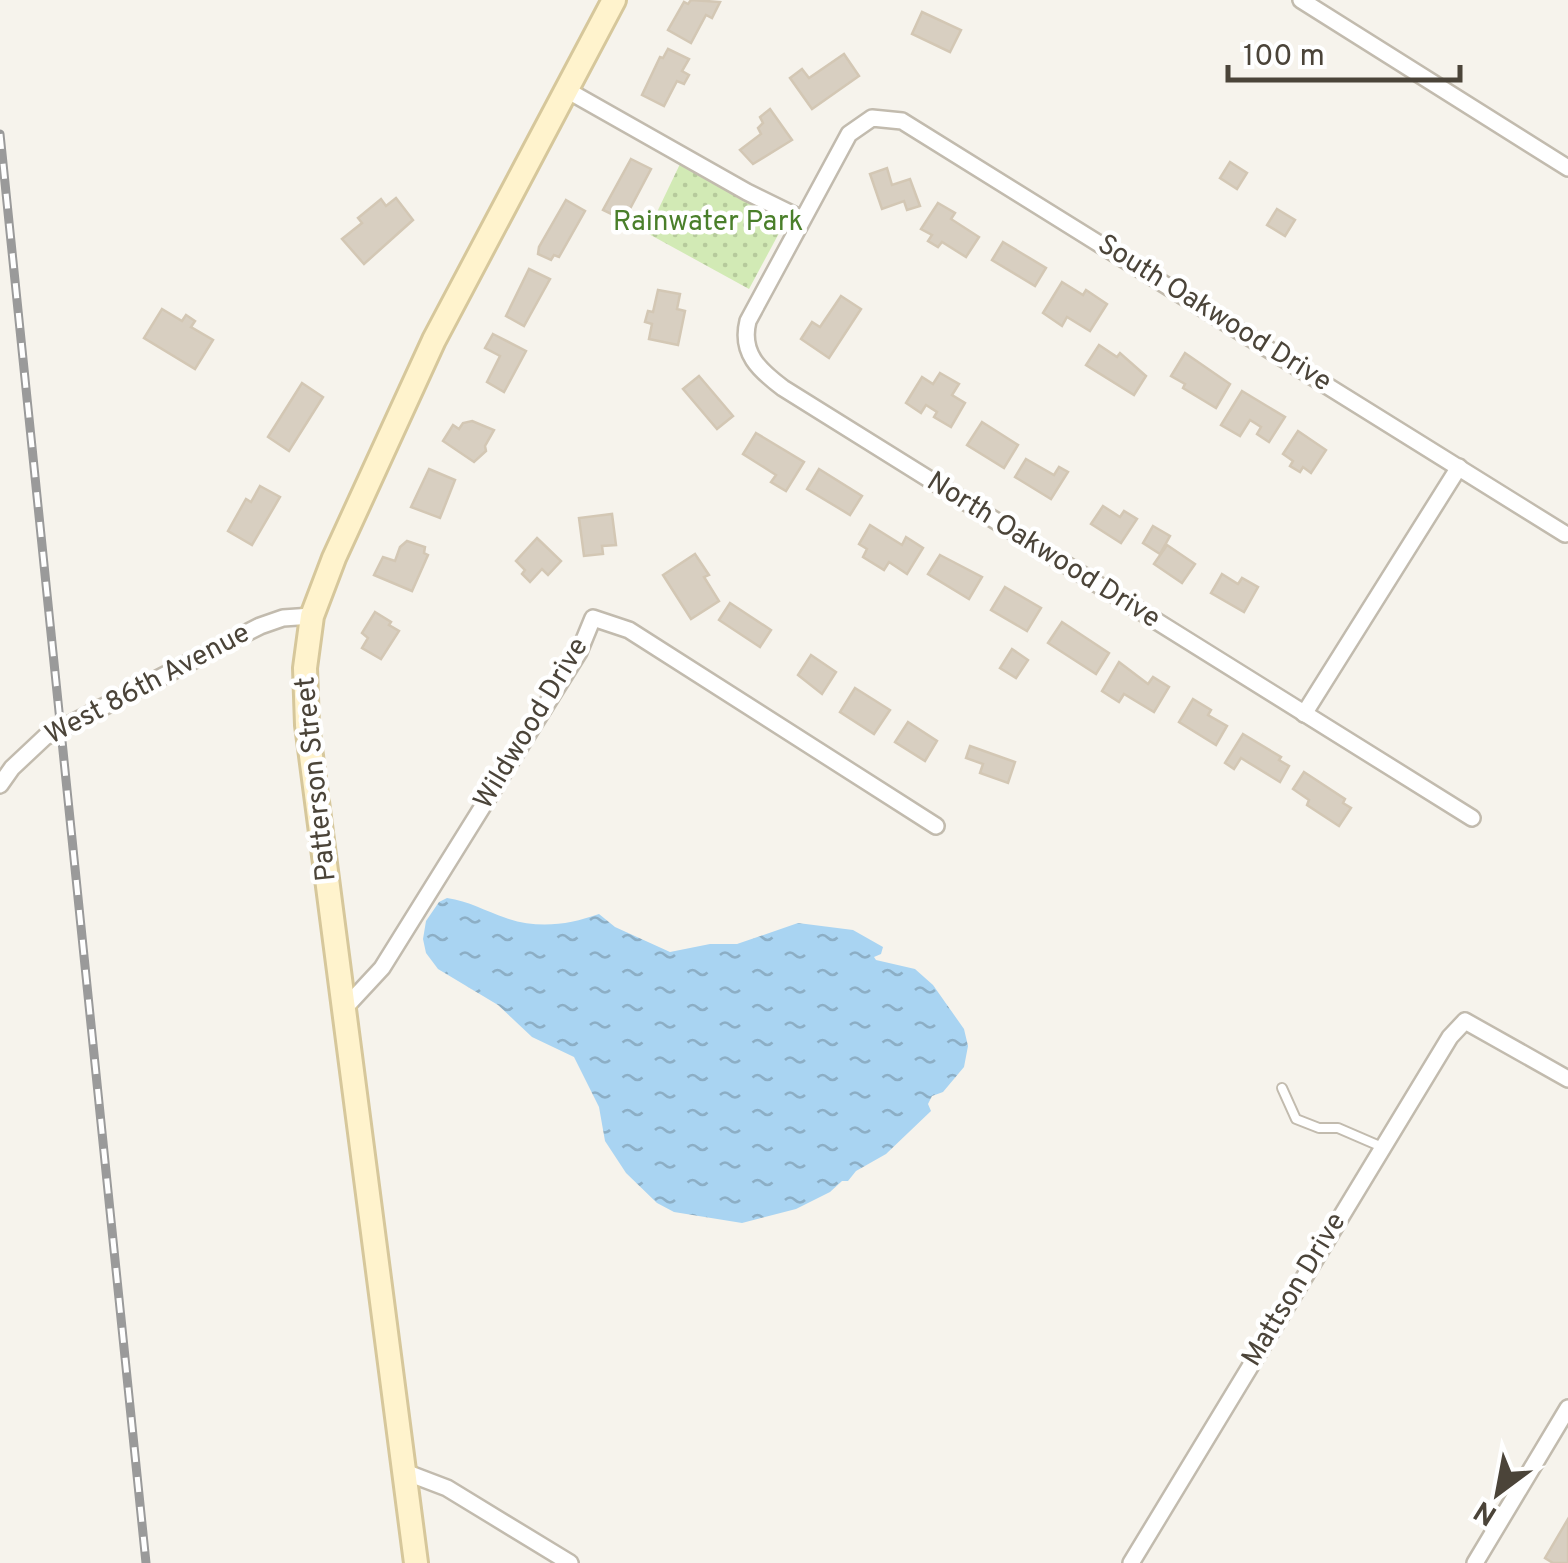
<svg xmlns="http://www.w3.org/2000/svg" width="1568" height="1563" font-family="Overpass,sans-serif">
  <defs>
    <pattern id="park-dots" width="8" height="8" patternUnits="userSpaceOnUse" patternTransform="scale(2.5)"><rect width="8" height="8" fill="#d2eab5"/><path d="M2 2h.1M6 6h.1" fill="none" stroke="#b6ca9c" stroke-width="1.8" stroke-linecap="round"/></pattern>
    <pattern id="water-ripples" width="26" height="14" patternUnits="userSpaceOnUse" patternTransform="scale(2.5)"><rect width="26" height="14" fill="#a9d4f2"/><path d="M2 4q2-2 4 0t4 0M15 11q2-2 4 0t4 0" fill="none" stroke="#8caec5"/></pattern>
  </defs>
  <rect width="100%" height="100%" fill="#f6f3ec"/>
  <path fill="url(#park-dots)" d="M680,164L785,222L749,289L647,233Z"/>
  <path fill="url(#water-ripples)" d="M447,898C469,901 485,911 506,918C538,929 568,925 599,914L615,927L670,952L710,944H737L798,923L853,930L883,947L881,954L874,957L876,960L915,969L933,985L964,1029L968,1046L964,1067L943,1092L932,1096L928,1104L931,1111L886,1154L856,1171L848,1181H842L830,1192L796,1209L742,1223L674,1212L657,1203L626,1173L605,1141L599,1107L574,1057L532,1037L498,1005L438,969L426,953L423,939L426,921L439,902Z"/>
  <g fill="#d8cfc1" stroke="#d3c7b4" stroke-width="2.5">
    <path d="M691,0L720,2L712,18L706,15L691,43L668,30L684,2L688,4Z"/>
    <path d="M922,12L961,30L950,52L912,34Z"/>
    <path d="M668,49L689,59L682,71L689,75L684,84L677,81L664,106L642,95L660,57L663,58Z"/>
    <path d="M844,54L859,76L812,109L790,78L802,69L809,78Z"/>
    <path d="M770,109L792,140L753,164L740,150L761,134L758,128L763,123L760,117Z"/>
    <path d="M631,159L651,169L624,220L603,210Z"/>
    <path d="M1230,162L1247,173L1237,189L1220,178Z"/>
    <path d="M887,168L892,185L910,179L920,206L907,210L904,201L882,209L870,174Z"/>
    <path d="M396,198L413,220L364,264L342,239L362,223L358,218L381,199L386,206Z"/>
    <path d="M566,200L585,211L559,257L554,255L551,260L538,254L539,247Z"/>
    <path d="M938,203L955,213L951,219L979,237L966,257L942,242L938,247L928,241L932,235L921,229Z"/>
    <path d="M1277,209L1295,220L1285,236L1267,225Z"/>
    <path d="M1003,242L1046,268L1035,286L992,260Z"/>
    <path d="M529,269L550,279L524,326L506,316Z"/>
    <path d="M1062,282L1083,295L1086,290L1107,304L1090,331L1067,317L1062,326L1043,313Z"/>
    <path d="M658,290L680,294L677,309L685,311L678,345L649,339L652,324L645,322L648,311L653,312Z"/>
    <path d="M841,296L861,309L829,358L801,339L812,322L820,327Z"/>
    <path d="M162,309L182,321L186,315L195,321L191,327L213,340L195,369L144,338Z"/>
    <path d="M493,334L526,351L504,392L487,382L500,356L485,348Z"/>
    <path d="M1099,345L1117,357L1120,353L1146,376L1134,395L1086,365Z"/>
    <path d="M1185,353L1230,384L1216,408L1183,388L1185,384L1171,376Z"/>
    <path d="M940,373L959,384L952,395L965,403L951,427L934,417L937,412L926,405L921,413L906,403L922,377L933,384Z"/>
    <path d="M699,376L733,416L717,429L683,389Z"/>
    <path d="M302,383L323,397L289,451L268,437Z"/>
    <path d="M1242,391L1285,417L1269,442L1257,434L1261,427L1250,420L1240,436L1221,425Z"/>
    <path d="M472,421L494,430L485,446L486,451L474,462L443,441L453,425L459,429L463,423Z"/>
    <path d="M982,422L1018,445L1004,468L967,445Z"/>
    <path d="M1298,431L1326,450L1311,473L1303,467L1300,472L1290,466L1293,461L1283,454Z"/>
    <path d="M756,433L804,462L786,491L771,482L776,475L743,454Z"/>
    <path d="M1026,459L1054,475L1059,467L1068,472L1051,499L1015,477Z"/>
    <path d="M429,469L455,480L440,518L411,507Z"/>
    <path d="M819,469L862,496L850,515L807,489Z"/>
    <path d="M260,486L280,497L252,545L228,531L246,499L251,502Z"/>
    <path d="M1103,506L1120,517L1124,511L1137,519L1121,543L1091,524Z"/>
    <path d="M612,514L616,545L602,546L603,554L584,556L579,518Z"/>
    <path d="M870,525L902,545L906,537L923,548L907,574L889,562L884,570L863,557L867,549L859,544Z"/>
    <path d="M1153,526L1170,536L1160,554L1143,543Z"/>
    <path d="M537,538L561,561L548,575L542,569L530,582L522,574L525,570L516,561Z"/>
    <path d="M407,541L425,547L424,553L428,555L412,591L374,575L383,557L395,561L400,547Z"/>
    <path d="M1167,545L1195,564L1182,583L1154,564Z"/>
    <path d="M695,554L709,575L704,577L719,601L691,619L663,575Z"/>
    <path d="M940,555L982,577L969,599L928,574Z"/>
    <path d="M1222,574L1238,584L1242,578L1258,587L1244,612L1211,593Z"/>
    <path d="M1005,587L1041,608L1027,631L991,610Z"/>
    <path d="M730,603L771,630L760,647L719,620Z"/>
    <path d="M375,612L391,622L389,625L399,631L381,659L362,648L368,638L362,633Z"/>
    <path d="M1062,622L1109,653L1096,674L1048,643Z"/>
    <path d="M1012,649L1028,660L1016,678L1000,668Z"/>
    <path d="M811,655L836,672L822,694L798,675Z"/>
    <path d="M1119,662L1148,684L1153,677L1169,687L1154,712L1124,694L1119,702L1102,691Z"/>
    <path d="M855,688L890,710L874,734L840,712Z"/>
    <path d="M1193,699L1211,710L1208,715L1227,726L1216,745L1179,722Z"/>
    <path d="M908,722L937,741L925,761L895,742Z"/>
    <path d="M1243,734L1281,757L1279,760L1289,766L1280,782L1241,758L1234,769L1225,763Z"/>
    <path d="M970,746L1015,762L1008,783L980,773L983,764L966,758Z"/>
    <path d="M1304,772L1345,799L1343,803L1351,808L1339,826L1307,805L1309,800L1293,789Z"/>
    <path d="M1568,1519V1563H1553L1545,1558Z"/>
  </g>
  <g fill="none" stroke-linecap="round" stroke-linejoin="round">
    <defs>
      <path id="lane" d="M1282,1088L1296,1119L1319,1128H1338L1382,1147"/>
      <g id="street">
        <path d="M1301,0L1568,168"/>
        <path d="M565,89L747,192L802,219"/>
        <path d="M1304,714L1459,467"/>
        <path d="M0,785L12,768L45,737L260,626L283,618L312,616"/>
        <path d="M1472,818L783,388C759,370 740,353 748,321L849,134L872,118L902,121L1565,534"/>
        <path d="M343,1010L382,968L579,652L593,618L629,630L936,826"/>
        <path d="M405,1472L447,1488L570,1563"/>
        <path d="M1131,1563L1450,1037L1465,1021L1568,1079"/>
        <path d="M1475,1563L1568,1408"/>
      </g>
      <path id="secondary" d="M416,1563L307,725L305,668L312,616L334,558L434,340L614,0"/>
    </defs>
    <use href="#lane" stroke="#c2bbae" stroke-width="12"/>
    <use href="#street" stroke="#c2bbae" stroke-width="20"/>
    <use href="#secondary" stroke="#d6c79b" stroke-width="28"/>
    <use href="#lane" stroke="#fff" stroke-width="8"/>
    <use href="#street" stroke="#fff" stroke-width="15"/>
    <use href="#secondary" stroke="#fff3cd" stroke-width="22"/>
    <defs>
      <path id="rail" d="M0,134L146,1563"/>
    </defs>
    <use href="#rail" stroke="#9a9a9a" stroke-width="9"/>
    <use href="#rail" stroke="#fff" stroke-width="5" stroke-dasharray="15" stroke-linecap="butt"/>
  </g>
  <g text-anchor="middle" dominant-baseline="central" stroke-width="9" stroke-linejoin="round" paint-order="stroke">
    <g font-size="28" fill="#4a7f2a" stroke="#fff">
      <text x="708" y="223">Rainwater Park</text>
    </g>
    <g font-size="28" fill="#4b4439" stroke="#fff">
      <text transform="translate(1214 314) rotate(32)">South Oakwood Drive</text>
      <text transform="translate(1043 551) rotate(32)">North Oakwood Drive</text>
      <text transform="translate(148 685) rotate(-28)">West 86th Avenue</text>
      <text transform="translate(532 724) rotate(-59)">Wildwood Drive</text>
      <text transform="translate(317 779) rotate(-96)">Patterson Street</text>
      <text transform="translate(1295 1290) rotate(-59)">Mattson Drive</text>
    </g>
  </g>
  <g transform="translate(1498 1493) rotate(212)" stroke="#ffffff" stroke-width="8" paint-order="stroke">
  <path d="M0-8L18 38L0 25L-18 38Z" fill="#4b4439"/>
  <text y="-15" font-size="28" font-weight="bold" text-anchor="middle" fill="#4b4439">N</text>
  </g>
  <path d="M1228 65v15h232v-15" fill="none" stroke="#4b4439" stroke-width="5"/>
  <text x="1243" y="65" font-size="30" fill="#4b4439" stroke="#ffffff" stroke-width="8" paint-order="stroke">100 m</text>
</svg>
